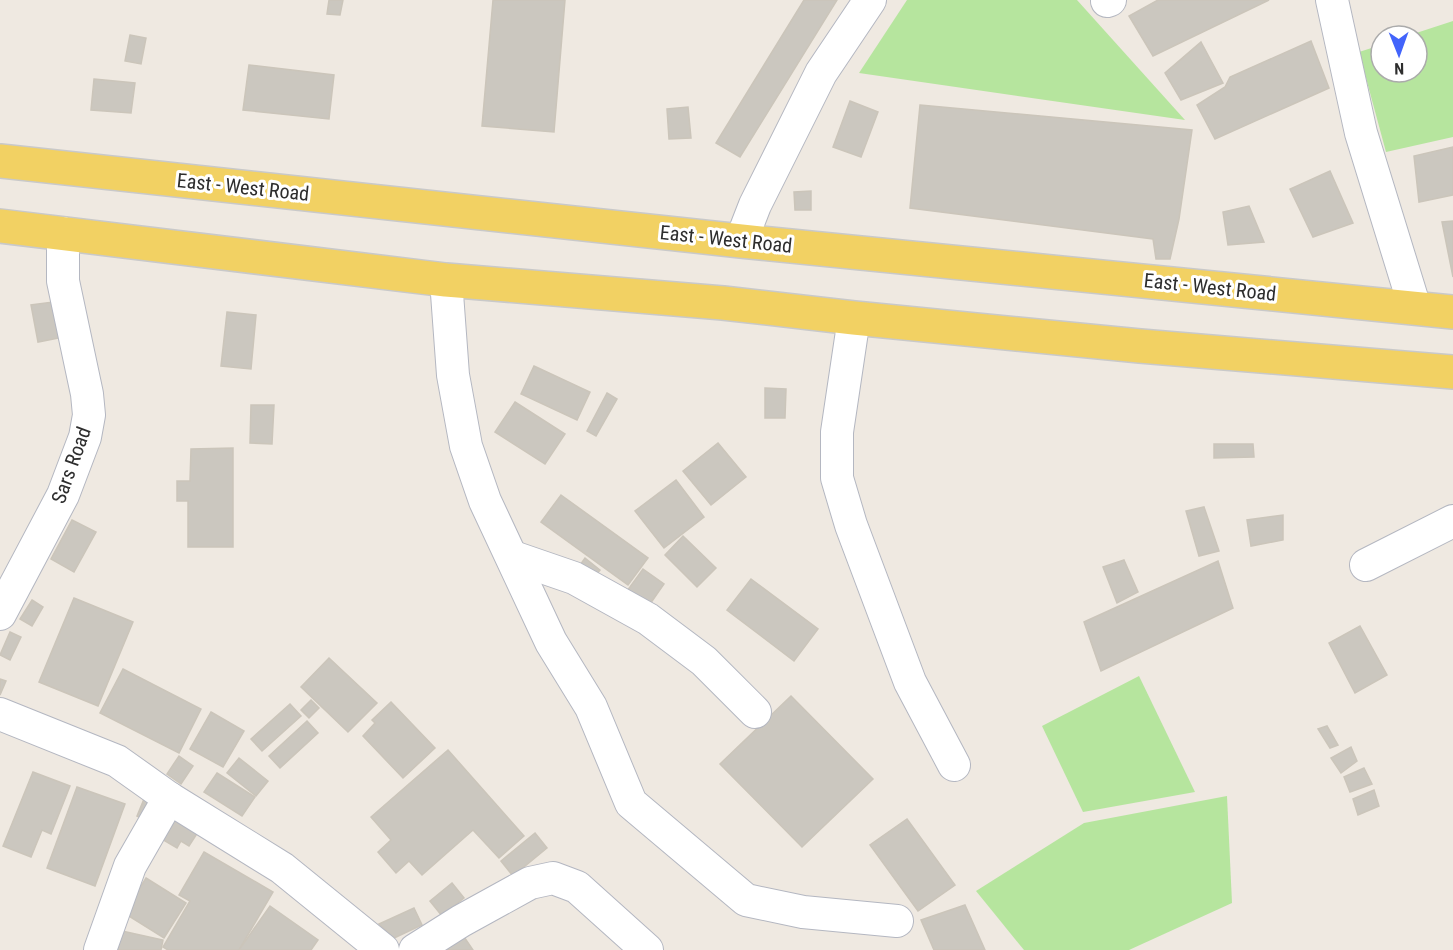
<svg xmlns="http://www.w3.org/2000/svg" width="1453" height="950" font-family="'Roboto Condensed',sans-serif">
  <rect width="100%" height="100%" fill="#efe9e1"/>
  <g fill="#b6e59e">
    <path d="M907,0H1077L1185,120L859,73Z"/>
    <path d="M1453,21V137L1386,152L1359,52L1381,45V72H1417V36H1407Z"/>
    <path d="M1139,676L1195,792L1083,812L1042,726Z"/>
    <path d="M1227,796L1232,903L1129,950H1024L976,891L1084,823Z"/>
  </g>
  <g fill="#cbc7bf" stroke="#cbc5ba" stroke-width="1.5">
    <path d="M329,0H343L340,15L327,14Z"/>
    <path d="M493,0H565L554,132L482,126Z"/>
    <path d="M804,0H837L740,157L716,143Z"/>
    <path d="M1158,0H1269L1153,56L1129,16Z"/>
    <path d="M130,35L146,38L141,64L125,61Z"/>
    <path d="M1311,41L1329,88L1215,139L1197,105L1225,87L1230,77Z"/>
    <path d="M1201,42L1223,83L1181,100L1165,73Z"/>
    <path d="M249,65L334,75L329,119L243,110Z"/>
    <path d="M94,79L135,83L131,113L91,110Z"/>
    <path d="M850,101L878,112L861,157L833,147Z"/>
    <path d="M920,105L1192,130L1179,219L1170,259H1156L1153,239L910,208Z"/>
    <path d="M688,107L691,138L669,139L667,109Z"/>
    <path d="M1453,147V195L1419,202L1414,156Z"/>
    <path d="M1330,171L1353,223L1313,237L1290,189Z"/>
    <path d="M811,191V210H795L794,192Z"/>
    <path d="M1249,206L1264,242L1228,245L1223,212Z"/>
    <path d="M1453,221V277L1442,222Z"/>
    <path d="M53,302L59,338L38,342L31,305Z"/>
    <path d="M227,312L256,315L251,369L221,366Z"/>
    <path d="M534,366L590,392L577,420L521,394Z"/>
    <path d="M765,388L786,389L785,418H765Z"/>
    <path d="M607,393L617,399L596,436L587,431Z"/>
    <path d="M515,402L565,434L545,464L495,432Z"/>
    <path d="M251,405H274L272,444L250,443Z"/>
    <path d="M718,443L746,477L711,505L683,471Z"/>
    <path d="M1214,444H1253L1254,457L1214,458Z"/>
    <path d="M233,448V547H188V501H177V481H190L191,449Z"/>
    <path d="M676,480L704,517L664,548L635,511Z"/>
    <path d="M561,495L648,558L628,585L541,522Z"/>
    <path d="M1204,507L1219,551L1199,556L1186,511Z"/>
    <path d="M1283,515V540L1251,546L1247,520Z"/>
    <path d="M72,520L96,532L74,572L51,559Z"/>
    <path d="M683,536L716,568L697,587L665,555Z"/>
    <path d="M585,558L600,570L595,576L580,565Z"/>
    <path d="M1124,560L1138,592L1117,603L1103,567Z"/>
    <path d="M1218,561L1233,608L1101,671L1084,622Z"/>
    <path d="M643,569L664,584L648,607L627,591Z"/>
    <path d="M751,579L818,629L794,661L727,610Z"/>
    <path d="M74,598L133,622L98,706L39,682Z"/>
    <path d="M32,600L43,607L32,626L20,619Z"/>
    <path d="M1360,626L1387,675L1355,693L1329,643Z"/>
    <path d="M10,632L21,637L10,660L0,655Z"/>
    <path d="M329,658L377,703L348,732L301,687Z"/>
    <path d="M123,669L201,709L179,753L100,713Z"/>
    <path d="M0,679L6,681L0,695Z"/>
    <path d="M791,696L873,779L802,847L720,764Z"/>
    <path d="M311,700L319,708L309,718L301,710Z"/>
    <path d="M391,702L435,748L403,778L363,736L375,723L372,720Z"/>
    <path d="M290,704L301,716L262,751L251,739Z"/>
    <path d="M211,712L244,731L223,767L190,749Z"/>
    <path d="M307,721L318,733L280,768L269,756Z"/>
    <path d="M1327,726L1338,745L1330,748L1318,729Z"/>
    <path d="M1351,747L1357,761L1341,773L1331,758Z"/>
    <path d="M448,750L524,836L499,858L473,830L422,875L409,861L396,873L378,852L391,840L371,817Z"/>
    <path d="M179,756L193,766L181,784L167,774Z"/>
    <path d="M239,758L268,781L256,796L227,773Z"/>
    <path d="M1364,768L1372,784L1350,792L1344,777Z"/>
    <path d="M33,772L70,786L51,834L42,830L31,857L3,846Z"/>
    <path d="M217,773L255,797L242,816L204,792Z"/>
    <path d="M77,787L125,804L95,886L47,868Z"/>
    <path d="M1374,790L1379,806L1358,815L1353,799Z"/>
    <path d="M144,799L155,804L148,821L137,816Z"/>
    <path d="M172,817L198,832L189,846L181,841L177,848L160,838Z"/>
    <path d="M907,819L955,885L918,911L870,845Z"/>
    <path d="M535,833L547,848L513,876L501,861Z"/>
    <path d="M204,852L273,892L239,950H168L163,947L190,901L179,895Z"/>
    <path d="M146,878L186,903L164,938L124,913Z"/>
    <path d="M452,883L464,898L442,916L430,901Z"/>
    <path d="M965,905L985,950H934L921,920Z"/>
    <path d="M270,906L318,940L311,950H239Z"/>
    <path d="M414,908L422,925L394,938L379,924Z"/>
    <path d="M122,931L163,940L161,950H117Z"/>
    <path d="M462,934L473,950H438Z"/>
  </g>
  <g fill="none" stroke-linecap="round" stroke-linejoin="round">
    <defs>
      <g id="minor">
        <path d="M1332,0L1361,133L1415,308"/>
        <path d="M1107,1L1110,0"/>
        <path d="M741,241L755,205L821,73L870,0"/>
        <path d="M446,280L453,375L466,446L485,501L551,642L591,707L631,803L746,900L803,912L897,921"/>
        <path d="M854,318L837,432V478L851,525L910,682L954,765"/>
        <path d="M513,557L574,578L648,619L704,661L755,712"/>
        <path d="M1366,565L1453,521"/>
        <path d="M0,614L63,495L85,437L89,415L87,394L63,281V233"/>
        <path d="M0,714L117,761L169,798L282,868L383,950"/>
        <path d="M100,950L130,866L169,798"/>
        <path d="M415,950L461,921L530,883L553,878L577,887L647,950"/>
      </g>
      <g id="major">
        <path d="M0,161L741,241L1453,312"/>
        <path d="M0,226L446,280L723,303L854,318L1140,346L1453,372"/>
      </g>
    </defs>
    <use href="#minor" stroke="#b4b7c1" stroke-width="34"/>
    <use href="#major" stroke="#c9c9c9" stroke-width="36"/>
    <use href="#minor" stroke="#fff" stroke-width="32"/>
    <use href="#major" stroke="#f2d163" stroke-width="33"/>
  </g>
  <g text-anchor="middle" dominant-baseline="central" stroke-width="6" stroke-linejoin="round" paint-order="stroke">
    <g font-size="20" fill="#2e2e2e" stroke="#fff">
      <text transform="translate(243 187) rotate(6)">East - West Road</text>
      <text transform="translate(726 239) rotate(6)">East - West Road</text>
      <text transform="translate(1210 287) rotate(6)">East - West Road</text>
      <text transform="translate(71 465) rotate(-70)">Sars Road</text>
    </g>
  </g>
  <g transform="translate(1399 54) rotate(179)"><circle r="28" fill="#ffffff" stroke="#ababab" stroke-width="1.5"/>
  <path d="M0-4.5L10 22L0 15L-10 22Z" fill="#4264fb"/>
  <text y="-9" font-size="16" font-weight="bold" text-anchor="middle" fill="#2e2e2e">N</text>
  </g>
</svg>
